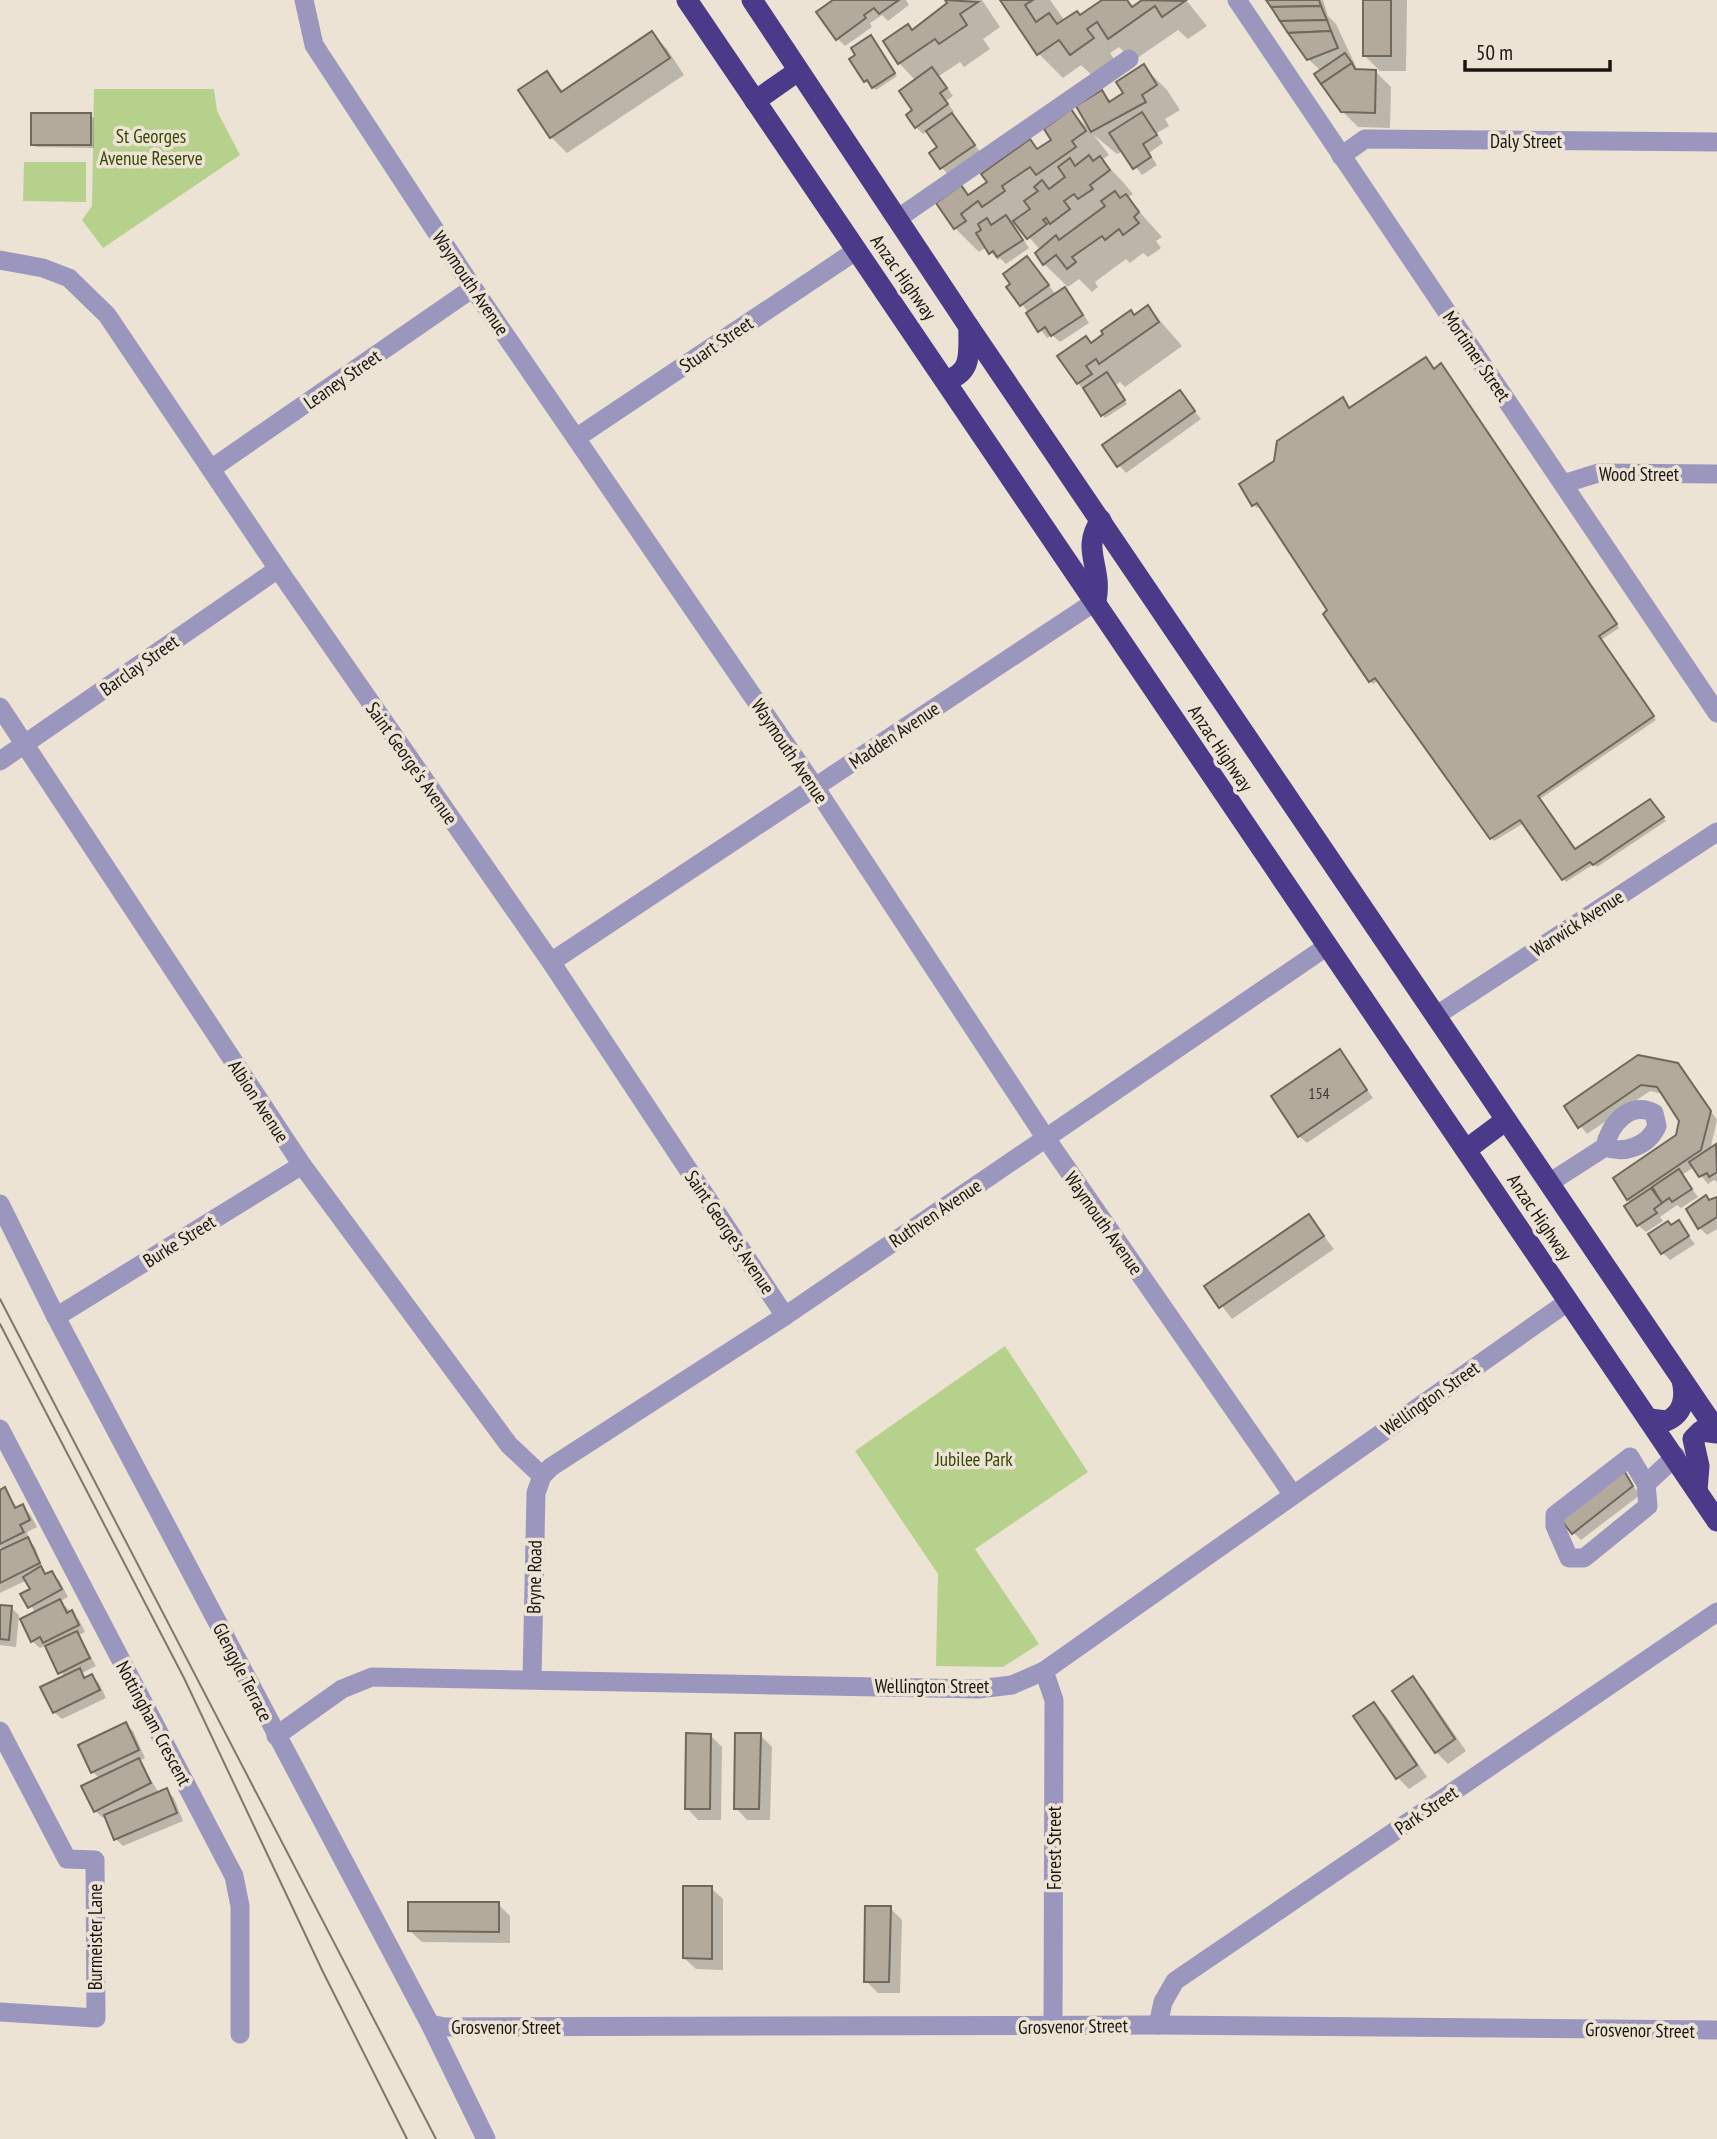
<svg xmlns="http://www.w3.org/2000/svg" width="1717" height="2139" font-family="'PT Sans Narrow',sans-serif">
  <rect width="100%" height="100%" fill="#ece3d4"/>
  <g fill="#b6d18b">
    <path d="M94,89H214L217,111L240,155L103,248L82,220L92,206Z"/>
    <path d="M24,162H86V202L23,201Z"/>
    <path d="M1005,1346L1088,1472L975,1549L1039,1644L1003,1667L936,1666L938,1574L855,1451Z"/>
  </g>
  <g fill="#0003">
    <path d="M836,0H906L909,5L888,21L882,15L870,23L872,27L845,46L838,39Z"/>
    <path d="M947,0H982L1000,27L983,39L990,49L964,67L960,62L939,76L953,96L946,101L954,112L951,114L981,153L949,176L931,154L940,148L928,131L923,134L916,127V81L899,63L913,31L949,4Z"/>
    <path d="M1002,0H1050L1065,21L1080,17L1105,0H1127L1134,8L1145,0H1186L1207,26L1188,39L1178,30L1133,61L1119,47L1110,53L1117,63L1095,78L1081,65L1063,78L1039,54Z"/>
    <path d="M1268,0H1323L1328,16L1336,24L1358,71H1375L1391,87L1390,128L1358,127L1342,111L1321,71L1308,59Z"/>
    <path d="M1365,0H1407L1406,71H1380L1364,55Z"/>
    <path d="M652,33L667,49L684,75L567,153L551,137L547,74L564,92Z"/>
    <path d="M874,41L897,76L876,90L865,81L851,59Z"/>
    <path d="M1143,66L1167,90L1180,110L1165,119L1169,126L1157,133L1163,143L1149,153L1157,165L1142,175L1123,151L1117,154L1094,135L1109,155L1102,160L1123,182L1133,194L1127,198L1162,237L1156,241L1161,248L1148,257L1143,253L1130,263L1126,259L1095,282L1098,287L1092,292L1079,279L1068,287L1044,264L1041,251L1017,223L1014,225L1029,248L1006,264L1000,258L998,260L986,247L979,252L955,228L961,188L969,196L989,182L1030,142L1039,150L1054,140L1071,111L1093,133L1078,107L1102,92L1112,102L1126,93Z"/>
    <path d="M90,115L94,118V148L36,147L33,144Z"/>
    <path d="M1034,265L1056,295L1065,289L1072,297L1089,323L1060,342L1052,335L1047,338L1022,304Z"/>
    <path d="M1148,307L1182,346L1125,387L1120,382L1115,386L1127,404L1105,418L1078,383L1092,344Z"/>
    <path d="M1444,369L1619,628L1601,640L1656,720L1540,799L1575,851L1653,804L1666,821L1597,867L1594,864L1566,882L1524,823L1494,841L1491,838L1379,680L1373,684L1370,681L1329,610L1261,506L1257,508L1254,505L1350,410Z"/>
    <path d="M1179,392L1201,419L1126,473L1119,465Z"/>
    <path d="M1340,1052L1373,1098L1307,1143L1299,1136Z"/>
    <path d="M1678,1064L1717,1120L1710,1150L1717,1147V1182L1714,1180L1708,1184L1694,1167L1682,1175L1698,1197L1681,1208L1677,1205L1660,1217L1663,1221L1646,1232L1638,1225L1628,1199L1678,1137L1681,1120L1663,1094L1650,1091L1587,1134L1566,1107Z"/>
    <path d="M1716,1197L1717,1229L1707,1235L1700,1228L1709,1201Z"/>
    <path d="M1309,1217L1334,1249L1232,1319L1207,1287Z"/>
    <path d="M1678,1223L1695,1244L1670,1260L1663,1253Z"/>
    <path d="M1622,1471L1640,1495L1581,1540L1573,1532Z"/>
    <path d="M4,1489L18,1509L23,1507L30,1514L37,1527L27,1532L29,1541L35,1547L44,1572L47,1575L51,1573L59,1580L68,1597L60,1601L79,1620L85,1632L79,1635L96,1666L82,1673L87,1678L92,1676L99,1683L106,1698L62,1719L54,1712L65,1678L47,1645L40,1648L32,1641L36,1613L23,1595L32,1589L27,1580L0,1593V1552L3,1551L0,1547V1491Z"/>
    <path d="M0,1607L11,1608L19,1615L16,1647L0,1645Z"/>
    <path d="M1413,1678L1424,1690L1466,1751L1448,1764L1436,1752Z"/>
    <path d="M1374,1704L1386,1716L1427,1777L1409,1789L1398,1778Z"/>
    <path d="M125,1724L133,1731L145,1758L139,1761L159,1793L166,1790L174,1798L183,1821L123,1846L116,1839L106,1816L103,1818L95,1811L100,1779L93,1772Z"/>
    <path d="M760,1735L772,1747L770,1820H747L736,1808Z"/>
    <path d="M711,1736L722,1747L721,1820H698L687,1808Z"/>
    <path d="M711,1888L723,1899V1970L696,1969L684,1958Z"/>
    <path d="M498,1904L510,1916V1943L422,1942L410,1931Z"/>
    <path d="M890,1908L902,1920L900,1993H878L866,1981Z"/>
  </g>
  <g fill="#b3aa9c" stroke="#70685b" stroke-width="2">
    <path d="M833,0H899L879,14L874,8L864,15L866,18L836,40L816,12Z"/>
    <path d="M945,0L978,2L960,14L967,25L939,44L935,39L898,64L883,41L908,24L912,30L947,3Z"/>
    <path d="M1000,0H1033L1025,5L1036,22L1049,13L1057,24L1077,11L1080,15L1102,0H1127L1132,7L1142,0L1185,1L1162,17L1155,6L1108,39L1097,22L1087,29L1094,38L1070,55L1059,40L1037,55Z"/>
    <path d="M1266,0H1319L1321,6L1271,7Z"/>
    <rect x="1363" y="0" width="28" height="56"/>
    <path d="M1321,6L1327,20L1280,21L1271,7Z"/>
    <path d="M1327,20L1331,31L1288,33L1280,21Z"/>
    <path d="M652,31L670,58L550,138L518,90L547,71L561,92Z"/>
    <path d="M1331,31L1338,48L1307,60L1288,33Z"/>
    <path d="M871,35L895,73L872,88L867,80L864,82L849,59L855,55L851,48Z"/>
    <path d="M1345,53L1352,63L1321,84L1314,74Z"/>
    <path d="M1352,63L1355,69L1376,70L1375,113L1341,112L1321,84Z"/>
    <path d="M1144,64L1157,85L1142,95L1146,102L1091,132L1076,106L1102,90L1109,102L1123,93L1116,82Z"/>
    <path d="M932,67L947,88L940,93L948,104L915,128L906,115L912,110L899,91Z"/>
    <path d="M1071,109L1086,131L1072,141L1076,147L1036,175L1030,167L1002,186L1005,191L982,207L978,201L961,214L966,221L954,229L936,203L961,185L968,195L987,182L981,174L1030,139L1037,149L1051,140L1044,129Z"/>
    <path d="M1142,112L1157,135L1143,144L1151,157L1133,169L1109,133Z"/>
    <rect x="31" y="113" width="60" height="32"/>
    <path d="M952,113L975,145L940,169L929,153L937,147L926,131Z"/>
    <path d="M1089,155L1093,161L1100,156L1110,170L1090,185L1093,189L1078,199L1074,194L1064,201L1070,209L1050,224L1046,218L1043,220L1047,224L1027,239L1013,221L1030,209L1024,201L1038,191L1034,187L1042,180L1049,189L1065,177L1058,167L1070,158L1075,166Z"/>
    <path d="M1115,191L1120,198L1126,194L1139,212L1134,217L1139,223L1123,235L1119,229L1105,240L1102,236L1072,257L1076,262L1067,269L1056,255L1043,265L1035,253L1056,235L1059,240L1105,206L1101,201Z"/>
    <path d="M1006,215L1023,240L997,257L993,251L989,254L976,233L981,230L978,224L987,218L991,225Z"/>
    <path d="M1027,256L1049,285L1020,306L1006,287L1010,284L1003,274Z"/>
    <path d="M1065,287L1083,315L1051,336L1045,327L1038,332L1026,313Z"/>
    <path d="M1148,305L1159,322L1099,364L1096,359L1086,366L1092,374L1077,384L1057,356L1086,336L1091,343L1103,334L1101,331L1131,310L1134,315Z"/>
    <path d="M1426,357L1434,369L1441,363L1617,624L1599,636L1654,716L1538,796L1575,849L1650,799L1664,817L1593,865L1590,862L1562,880L1520,820L1490,839L1375,678L1369,682L1323,614L1327,610L1257,503L1252,506L1239,484L1274,461L1277,441L1343,397L1349,408Z"/>
    <path d="M1107,372L1125,400L1101,416L1083,388Z"/>
    <path d="M1180,390L1195,411L1117,467L1102,445Z"/>
    <path d="M1340,1049L1367,1090L1298,1137L1271,1096Z"/>
    <path d="M1638,1055L1678,1063L1711,1111L1701,1150L1627,1200L1613,1178L1676,1135L1679,1121L1657,1087L1641,1085L1578,1128L1564,1106Z"/>
    <path d="M1716,1144L1717,1172L1709,1177L1707,1173L1699,1177L1689,1162Z"/>
    <path d="M1679,1169L1692,1189L1672,1202L1669,1198L1662,1203L1652,1187Z"/>
    <path d="M1651,1188L1662,1203L1654,1209L1657,1213L1637,1226L1624,1206Z"/>
    <path d="M1706,1195L1709,1200L1717,1197V1217L1698,1229L1686,1209Z"/>
    <path d="M1309,1214L1324,1236L1219,1308L1204,1286Z"/>
    <path d="M1679,1220L1689,1236L1661,1254L1648,1234L1668,1221L1671,1225Z"/>
    <path d="M1623,1469L1633,1486L1572,1534L1558,1516Z"/>
    <path d="M5,1487L15,1508L23,1504L30,1520L20,1525L24,1532L0,1544V1490Z"/>
    <path d="M28,1537L40,1563L0,1583V1550Z"/>
    <path d="M41,1566L45,1574L52,1571L62,1589L28,1608L20,1594L30,1589L23,1577Z"/>
    <path d="M60,1599L67,1613L72,1610L79,1625L43,1643L40,1637L31,1642L20,1619Z"/>
    <path d="M0,1605L12,1606L9,1640L0,1639Z"/>
    <path d="M77,1631L90,1658L58,1674L45,1646Z"/>
    <path d="M80,1668L84,1678L92,1674L100,1690L53,1713L40,1687Z"/>
    <path d="M1413,1676L1455,1739L1435,1753L1392,1691Z"/>
    <path d="M1374,1702L1417,1765L1396,1779L1353,1716Z"/>
    <path d="M126,1722L139,1750L91,1773L78,1745Z"/>
    <path d="M686,1733L711,1734L710,1809H685Z"/>
    <path d="M735,1733H761L759,1809H734Z"/>
    <path d="M139,1758L151,1783L94,1812L81,1786Z"/>
    <path d="M167,1788L177,1813L114,1840L104,1815Z"/>
    <path d="M683,1886H712V1959L683,1958Z"/>
    <path d="M408,1902H499V1932L408,1931Z"/>
    <path d="M865,1906H891L889,1982H864Z"/>
  </g>
  <g fill="none" stroke-linecap="round" stroke-linejoin="round">
    <g stroke="#9a96bd" stroke-width="19">
      <path d="M304,0L314,45L473,288L815,787L1045,1137L1293,1495"/>
      <path d="M1237,0L1717,713"/>
      <path d="M1341,156L1365,139L1717,142"/>
      <path d="M897,219L1129,59"/>
      <path d="M0,260L43,268L69,278L107,315L278,569L551,962L785,1316"/>
      <path d="M576,438L857,250"/>
      <path d="M211,469L473,288"/>
      <path d="M1563,484L1598,473L1717,474"/>
      <path d="M0,707L302,1165L509,1445L542,1476"/>
      <path d="M0,761L278,569"/>
      <path d="M551,962L1096,601"/>
      <path d="M1437,1015L1717,832"/>
      <path d="M1549,1183L1605,1147C1623,1154 1648,1147 1657,1126L1654,1113C1630,1100 1609,1125 1605,1147"/>
      <path d="M0,1204L56,1317L430,2024L486,2139"/>
      <path d="M56,1317L302,1165"/>
      <path d="M0,1429L234,1876L240,1906V2034"/>
      <path d="M1646,1484L1630,1457L1555,1515V1526L1569,1558H1584L1648,1506L1646,1484L1676,1456"/>
      <path d="M1044,1671L1054,1700L1053,2026"/>
      <path d="M532,1679L536,1493L542,1476L551,1467L785,1316L1326,947"/>
      <path d="M0,1731L67,1859L95,1860L96,2018L0,2012"/>
      <path d="M276,1736L342,1689L372,1677L978,1689L1012,1685L1044,1671L1569,1301"/>
      <path d="M430,2024L445,2027L1158,2025L1717,2030"/>
      <path d="M1158,2025L1163,2002L1175,1981L1717,1612"/>
    </g>
    <g stroke="#4b3989" stroke-width="21">
      <path d="M687,0L1717,1521"/>
      <path d="M752,0L969,327L1717,1431"/>
      <path d="M755,101L798,71"/>
      <path d="M947,380C974,372 968,350 969,327"/>
      <path d="M1096,601C1103,566 1080,550 1101,520"/>
      <path d="M1467,1149L1506,1120"/>
      <path d="M1650,1419L1666,1421C1684,1414 1686,1397 1682,1380"/>
      <path d="M1697,1491L1699,1466L1693,1439L1701,1431L1717,1433"/>
    </g>
    <g stroke="#7d776d" stroke-width="2">
      <path d="M0,1299L436,2139"/>
      <path d="M0,1324L184,1678L323,1972L407,2139"/>
    </g>
  </g>
  <g text-anchor="middle" dominant-baseline="central" stroke-width="7" stroke-linejoin="round" paint-order="stroke">
    <g font-size="16" fill="#403b34">
      <text x="1319" y="1093">154</text>
    </g>
    <g font-size="19" fill="#344800" stroke="#ece3d4">
      <text x="151" y="136">St Georges<tspan x="151" dy="22">Avenue Reserve</tspan></text>
      <text x="974" y="1459">Jubilee Park</text>
    </g>
    <g font-size="19" fill="#191611" stroke="#ece3d4">
      <text x="1526" y="141">Daly Street</text>
      <text transform="translate(904 277) rotate(55)">Anzac Highway</text>
      <text transform="translate(471 283) rotate(56)">Waymouth Avenue</text>
      <text transform="translate(716 344) rotate(-34)">Stuart Street</text>
      <text transform="translate(1477 356) rotate(56)">Mortimer Street</text>
      <text transform="translate(342 379) rotate(-35)">Leaney Street</text>
      <text x="1639" y="474">Wood Street</text>
      <text transform="translate(139 665) rotate(-35)">Barclay Street</text>
      <text transform="translate(894 735) rotate(-34)">Madden Avenue</text>
      <text transform="translate(1221 748) rotate(56)">Anzac Highway</text>
      <text transform="translate(790 751) rotate(56)">Waymouth Avenue</text>
      <text transform="translate(412 763) rotate(55)">Saint George's Avenue</text>
      <text transform="translate(1577 923) rotate(-33)">Warwick Avenue</text>
      <text transform="translate(259 1101) rotate(57)">Albion Avenue</text>
      <text transform="translate(935 1213) rotate(-34)">Ruthven Avenue</text>
      <text transform="translate(1540 1217) rotate(56)">Anzac Highway</text>
      <text transform="translate(1104 1223) rotate(55)">Waymouth Avenue</text>
      <text transform="translate(730 1232) rotate(56)">Saint George's Avenue</text>
      <text transform="translate(179 1241) rotate(-32)">Burke Street</text>
      <text transform="translate(1430 1398) rotate(-35)">Wellington Street</text>
      <text transform="translate(534 1577) rotate(-89)">Bryne Road</text>
      <text transform="translate(243 1672) rotate(63)">Glengyle Terrace</text>
      <text x="932" y="1686">Wellington Street</text>
      <text transform="translate(154 1723) rotate(62)">Nottingham Crescent</text>
      <text transform="translate(1426 1810) rotate(-34)">Park Street</text>
      <text transform="translate(1054 1848) rotate(-90)">Forest Street</text>
      <text transform="translate(95 1937) rotate(-90)">Burmeister Lane</text>
      <text transform="translate(1073 2026) rotate(-1)">Grosvenor Street</text>
      <text x="506" y="2027">Grosvenor Street</text>
      <text transform="translate(1640 2030) rotate(1)">Grosvenor Street</text>
    </g>
  </g>
  <path d="M1465 60v10h145v-10" fill="none" stroke="#191611" stroke-width="3.5"/>
  <text x="1476" y="60" font-size="21" fill="#191611" stroke="#ece3d4" stroke-width="5" paint-order="stroke">50 m</text>
</svg>
